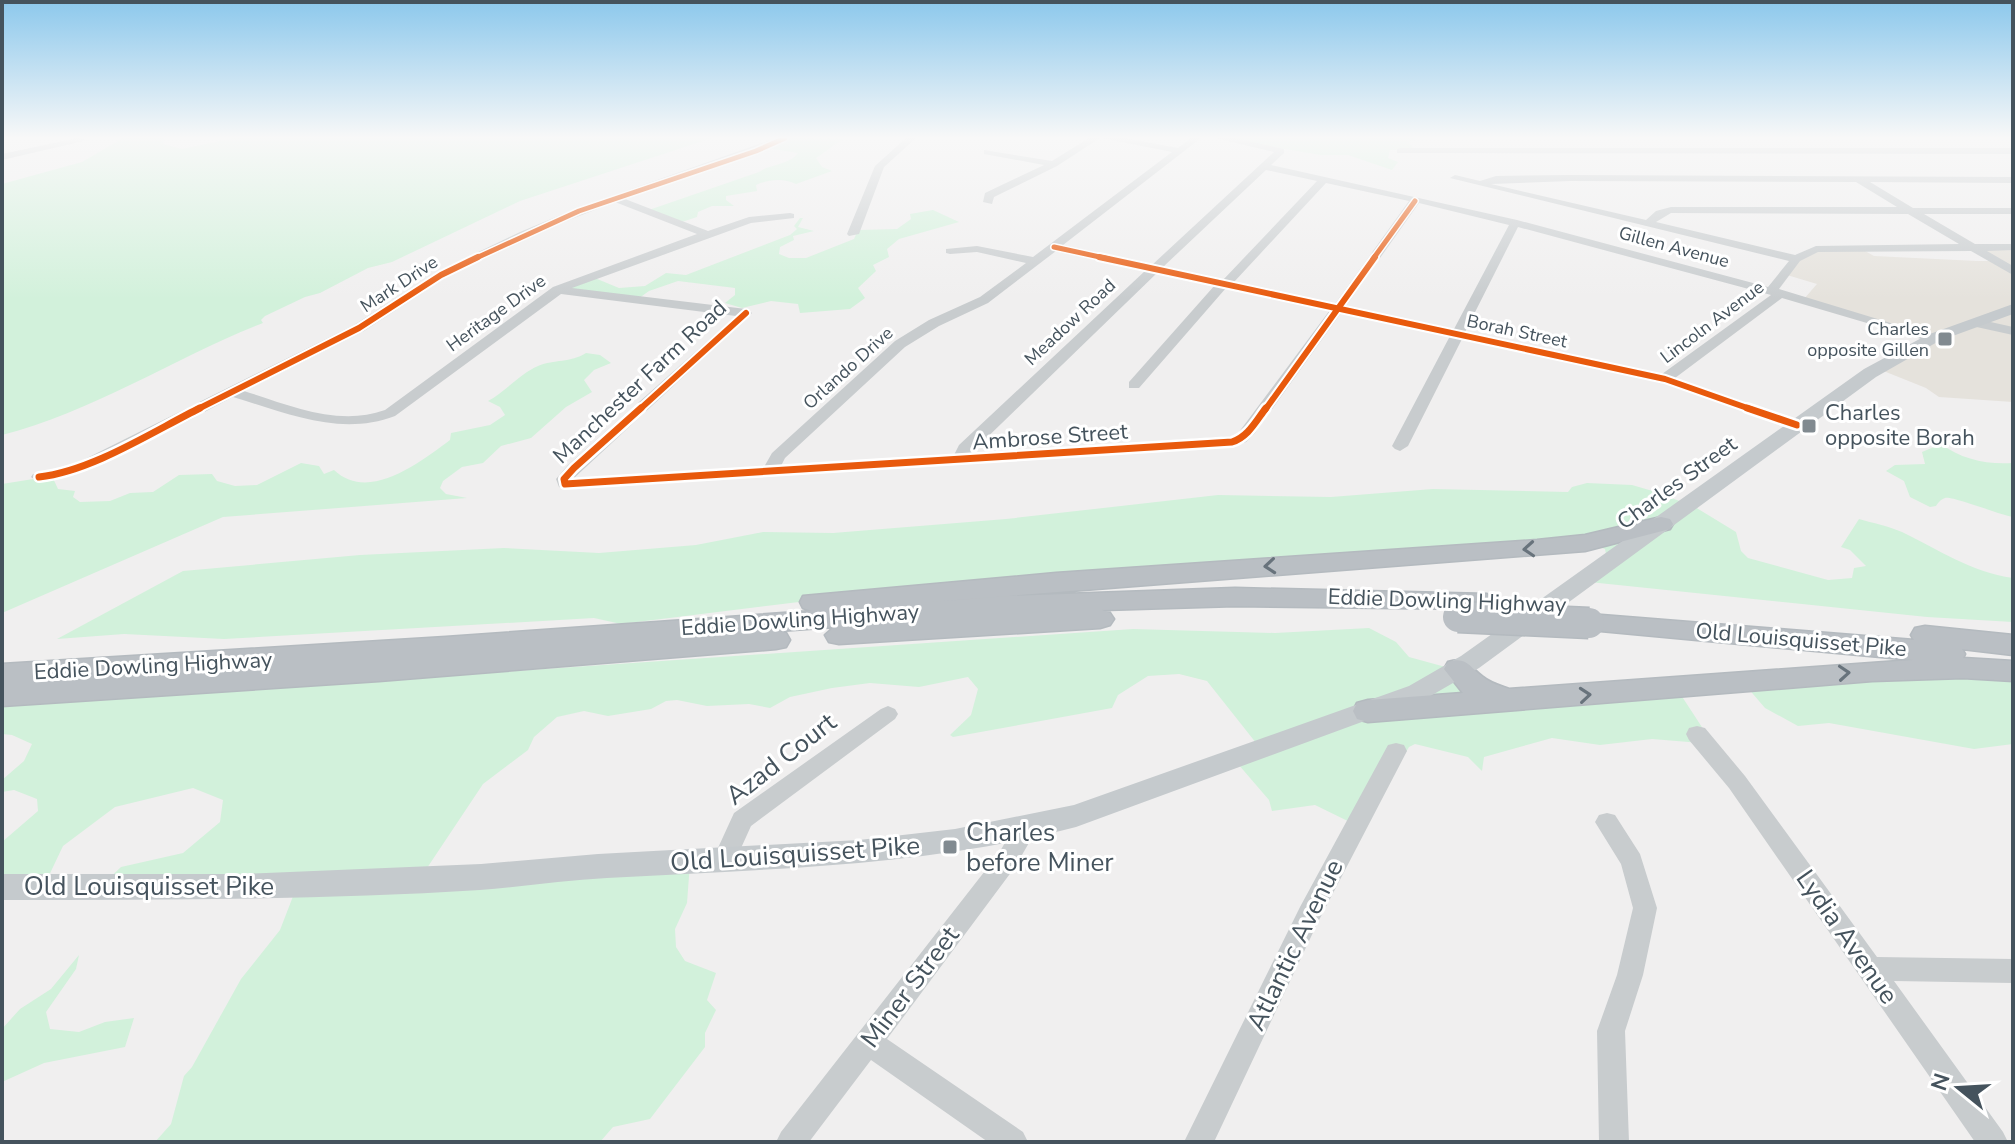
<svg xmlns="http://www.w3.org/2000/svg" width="2015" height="1144" font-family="'Nunito Sans',sans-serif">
  <rect width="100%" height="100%" fill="#f0efef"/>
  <path fill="#e5e2dc" d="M1858,247L1874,256L1977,261H1996L1974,247H2013V402L1939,397L1926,388L1881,370L1933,341L1804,299L1817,284L1787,275L1801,259L1817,249Z"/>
  <g fill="#d2f1db">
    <path d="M123,138H164L163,144L182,149L234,138H712L520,201L392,262L368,268L320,293L305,297L265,316L261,320L263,323C176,357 93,412 2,435V184L82,162Z"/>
    <path d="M787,138L843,139L816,158L822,167L832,171L796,184C784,178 769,179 756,185L757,191L726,196V200L734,206H712L698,212L697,217L679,223L646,211L759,172C770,164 789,165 798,153L767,148Z"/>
    <path d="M1218,138H1414L1415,139L1409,142L1413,149L1390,150L1388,158L1398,162L1392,170L1348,155H1321Z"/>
    <path d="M933,210L959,222L899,239L887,249L889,257L873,265L876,271L858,288L865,298L850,309L800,313L798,304L771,301L742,308L725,303L735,295V288L678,281L649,291L635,301L566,291L590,276L619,288L645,286L666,273L686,275L790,235L797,229L794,226L800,218H803L798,227L814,231L793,236L794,240L780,247L779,254L789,258H806L854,239L858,230L897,229L911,219L910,214Z"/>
    <path d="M586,353L600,355L611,363L594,370L584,380L592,392L566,407L531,438L501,446L483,463L462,467L443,481L440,488L446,494L467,498L223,517L2,613V484L52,476L58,489L75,491L73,497L80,502L110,501L130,493L153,492L179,475L212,474L217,481L235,486L257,485L301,463L319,466L324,474L334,470C369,503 420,462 450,440L451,433L490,425L505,415L500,407L488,401C506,391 521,373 538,366C555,359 570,363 586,353Z"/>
    <path d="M1941,444C1961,459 1987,465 2013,463V517C2000,515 1953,496 1945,498C1940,500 1939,502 1936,506L1930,507L1910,497L1904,481L1886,471L1895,465L1925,464L1922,452Z"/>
    <path d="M1587,483L1632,485L1656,492L1695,507L1736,532L1741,551L1748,558L1828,580L1852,578L1854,568L1866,566L1850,550L1841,547L1859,519C1873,523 1888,526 1902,532C1940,550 1970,572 2013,578V622L1927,617L1589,582L1607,559L1605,549L1596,546L807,601L621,624L594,618L224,639L124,634L57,639L183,571L360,555L504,548L599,553L696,545L763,532L833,533L1006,519L1218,495L1331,497L1433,489L1568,492L1572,487Z"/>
    <path d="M1369,628L1396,642L1409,657L1460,671L1464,691L1679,692L1713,744L1652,739L1600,745L1552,738L1484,757L1482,771L1468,757L1415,744L1409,747L1360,827L1315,805L1272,811L1269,800L1238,764L1264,753L1207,681L1179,674L1148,676L1118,695L1112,708L953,737L950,735L971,715L978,689L968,677L919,687L870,683L832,688L790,697L770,708L749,704L707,706L677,700L666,701L651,709L608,716L584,711L557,717L534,737L528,750L483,784L421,877L690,863L687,903L675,929L676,947L685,961L716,973L707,1000L716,1010L705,1033V1047L650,1119L613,1127L600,1142H155L171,1124L184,1076L192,1067L241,979L280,930L297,886H101L121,867L183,853L220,822L223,800L193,788L115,807L63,846L44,886L2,892V842L38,811L37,799L14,790L2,792V780L24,761L32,744L12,735L2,734V706L1133,629L1275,633Z"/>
    <path d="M2013,671V744L1974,749L1829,723L1798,726L1765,708L1741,680Z"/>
    <path d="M79,955L76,969L46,1012L50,1029L79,1032L105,1022L134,1018L125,1047L44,1063L2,1082V1029L20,1009L51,989Z"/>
  </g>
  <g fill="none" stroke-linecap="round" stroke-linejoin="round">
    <defs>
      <g id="highway">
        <path d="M1661,517L1670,519L1673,524L1670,529L1585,551L827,610L1009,596L1235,588L1487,594L1491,600L1487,606L1478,609L1235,606L1102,610L1110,613L1114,619L1110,625L1100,628L839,644L829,642L825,635L834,627L779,631L786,633L790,640L786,647L776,649L379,681L2,706V684L387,660L2,684V664L446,637L812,611L803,608L800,602L803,596L1056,573L1537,540L1585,535Z"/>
        <path d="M1589,614L1914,640L1911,635L1915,628L1925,626L2013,635V655L1962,649L1965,654L1963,658L2013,661V681L1963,678L1872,681L1368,722L1357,719L1353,711L1357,703L1368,700L1463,693L1444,669L1448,662C1467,656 1469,667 1483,677C1490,683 1501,686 1509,689L1913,660L1579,629L1575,623L1579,617Z"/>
      </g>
    </defs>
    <use href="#highway" stroke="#b4babf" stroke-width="3"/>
    <g fill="#c8ccce" fill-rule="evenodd">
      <path d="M77,138L88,140L2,160V154Z"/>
      <path d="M776,138H789L759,153L625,199L708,231L749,217L790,213L794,214V218L751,223L572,288L746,309L752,313L573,479L764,467L772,453L895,341L929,320L980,297L1026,263L977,252L950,254L946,253V249L977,246L1033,257L1172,152L1102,138H1124L1178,148L1191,138H1201L1063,245L1152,265L1274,152L1215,138H1234L1284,149V153L1271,165L1517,220L1768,287L1789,261L1450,178L1455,175L1480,181L1496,176L1570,175L2013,177V183L1870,182L1913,208H2013V214H1924L1975,244H2013V250L1987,251L2013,266V275L1971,251L1818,252L1800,261L1779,289L1940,338L1933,342L1928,341L1782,298L1675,378L1802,422L1805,425L1797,430L1661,382L1462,339L1408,446L1400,451L1395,449L1392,446L1450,336L1341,313L1255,433L1246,442L1232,447L565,489L559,487L556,479L568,465L736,316L561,294L395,416C340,437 286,413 233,397C202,412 54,498 31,477L33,474L55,470L79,462L354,325L437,272L520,232L575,209ZM1266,170L1317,181L1223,280L1163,267ZM1570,181L1856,182L1897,207H1671L1656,211L1646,220L1491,184ZM1326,183L1409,201L1335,304L1234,282ZM615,202L697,234L553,287L385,410C338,427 289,405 244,391L364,331L445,278L528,236ZM1419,203L1509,225L1454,329L1346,306ZM1671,213L1908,214L1959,244L1816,246L1795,255L1656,222ZM1518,227L1771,295L1662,374L1465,332ZM1056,251L1146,270L959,445L954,455L781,466L785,458L905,347L939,326L988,303ZM1157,273L1215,285L1129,382V388H1139L1226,288L1330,310L1236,436L970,454Z"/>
      <path d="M906,138H916L884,167L859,234L849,236L847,234L875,166Z"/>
      <path d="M1089,138H1100L1057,166L994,197L992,204L983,202L985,193L1044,165L984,154V150L1052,161Z"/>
      <path d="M1400,148H2013V154L1397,153V149Z"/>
      <path d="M1977,319L2013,327V335L1972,326L1971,323Z"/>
      <path d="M888,706L895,709L898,714L895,719L751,826L732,868L724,871L716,868L712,861L734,813L881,709Z"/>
      <path d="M1697,726L1705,728L1745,776L1877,957L2013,959V983L1894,981L2003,1132L2008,1142H1975L1729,788L1689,740L1686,734L1689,728Z"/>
      <path d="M1396,743L1404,745L1407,751L1318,922L1214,1142H1184L1300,907L1388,745Z"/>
      <path d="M1607,813L1615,815L1640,854L1657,908L1643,975L1625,1031L1629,1142H1599L1597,1031L1617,975L1633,908L1621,864L1595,822L1599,815Z"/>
      <path d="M1025,820L1033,822L1037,829L1015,867L887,1039L1023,1132L1028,1142H988L871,1060L809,1142H776L781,1132L999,853L1017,822Z"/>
    </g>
    <path fill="#c5cacd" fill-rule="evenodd" d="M2013,304V314L1939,341L1876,377L1479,668L1427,698L1076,827C923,867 764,869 607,878C565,880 523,887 480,890C321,900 162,900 2,900V874H239L481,864L598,854L859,840L955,829L1074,805L1409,686L1461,656L1864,369L1927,335Z"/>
    <use href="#highway" fill="#babfc4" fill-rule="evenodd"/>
    <defs>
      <path id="highway-bridge" d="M1458,617L1589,623"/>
    </defs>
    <use href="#highway-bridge" stroke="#b4babf" stroke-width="33" stroke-linecap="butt"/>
    <use href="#highway-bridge" stroke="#babfc4" stroke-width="30"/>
    <defs>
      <g id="cycleway-far2">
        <path d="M1054,247L1109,259"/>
        <path d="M474,259L579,211L756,151L785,138"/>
        <path d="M1373,259L1415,201"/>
      </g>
      <g id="cycleway-far1">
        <path d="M1099,257L1665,379L1753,410"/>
        <path d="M196,410L359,328L441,275L478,257"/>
        <path d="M639,410L746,313"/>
        <path d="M1265,410L1375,257"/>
      </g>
      <g id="cycleway">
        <path d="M641,408L574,468L564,479L565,484L1232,442C1248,437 1256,421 1266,408"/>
        <path d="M1747,408L1797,425"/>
        <path d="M39,477C92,471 152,432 200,408"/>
      </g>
    </defs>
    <use href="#cycleway-far2" stroke="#fff" stroke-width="8"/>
    <use href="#cycleway-far1" stroke="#fff" stroke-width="10"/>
    <use href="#cycleway" stroke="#fff" stroke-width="12"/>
    <use href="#cycleway-far2" stroke="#e8590c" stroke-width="5"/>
    <use href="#cycleway-far1" stroke="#e8590c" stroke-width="6"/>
    <use href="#cycleway" stroke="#e8590c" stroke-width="7"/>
  </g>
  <defs><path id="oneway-chevron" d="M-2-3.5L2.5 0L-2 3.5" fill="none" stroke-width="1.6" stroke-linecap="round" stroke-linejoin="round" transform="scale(2)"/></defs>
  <g stroke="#68737c">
    <use href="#oneway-chevron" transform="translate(1529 549) rotate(176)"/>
    <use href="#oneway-chevron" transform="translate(1270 566) rotate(175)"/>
    <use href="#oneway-chevron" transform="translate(1844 673) rotate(-4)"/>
    <use href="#oneway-chevron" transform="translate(1585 695) rotate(-5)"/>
  </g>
  <linearGradient id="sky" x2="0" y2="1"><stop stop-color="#8cc8ec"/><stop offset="0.46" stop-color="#f8f8f8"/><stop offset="1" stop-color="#f8f8f8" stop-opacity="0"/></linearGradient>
  <rect width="2015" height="299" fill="url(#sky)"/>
  <g fill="#818a90" stroke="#fff" stroke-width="3">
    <rect x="1937" y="331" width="16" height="16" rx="4"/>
    <rect x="1801" y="418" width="16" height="16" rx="4"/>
    <rect x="942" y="839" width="16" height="16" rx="4"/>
  </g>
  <g text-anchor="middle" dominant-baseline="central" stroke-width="6" stroke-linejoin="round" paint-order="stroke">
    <g font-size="18" fill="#45535d" stroke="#fff">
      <text transform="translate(1674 247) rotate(15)">Gillen Avenue</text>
      <text transform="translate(399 284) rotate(-33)">Mark Drive</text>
      <text transform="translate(496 313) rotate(-36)">Heritage Drive</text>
      <text transform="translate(1070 322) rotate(-43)">Meadow Road</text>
      <text transform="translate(1712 322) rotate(-37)">Lincoln Avenue</text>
      <text transform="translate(1517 331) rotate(12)">Borah Street</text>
      <text transform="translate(848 368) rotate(-42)">Orlando Drive</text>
    </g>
    <g font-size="18" fill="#45535d" stroke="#fff" text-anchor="end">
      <text x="1929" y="329">Charles<tspan x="1929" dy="21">opposite Gillen</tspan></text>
    </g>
    <g font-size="22" fill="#45535d" stroke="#fff">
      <text transform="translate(640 382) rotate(-43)">Manchester Farm Road</text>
      <text transform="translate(1050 437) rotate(-4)">Ambrose Street</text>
      <text transform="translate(1677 483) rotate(-36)">Charles Street</text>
      <text transform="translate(1447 601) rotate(2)">Eddie Dowling Highway</text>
      <text transform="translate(800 620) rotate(-4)">Eddie Dowling Highway</text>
      <text transform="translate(1801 640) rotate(5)">Old Louisquisset Pike</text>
      <text transform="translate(153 666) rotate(-3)">Eddie Dowling Highway</text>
    </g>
    <g font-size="22" fill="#45535d" stroke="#fff" text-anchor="start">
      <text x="1825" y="413">Charles<tspan x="1825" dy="25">opposite Borah</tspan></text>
    </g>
    <g font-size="26" fill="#45535d" stroke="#fff">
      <text transform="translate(781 759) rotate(-38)">Azad Court</text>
      <text transform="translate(795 854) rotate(-4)">Old Louisquisset Pike</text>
      <text x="149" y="886">Old Louisquisset Pike</text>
      <text transform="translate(1847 937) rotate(55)">Lydia Avenue</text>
      <text transform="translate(1295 945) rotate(-64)">Atlantic Avenue</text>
      <text transform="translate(910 987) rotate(-53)">Miner Street</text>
    </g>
    <g font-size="26" fill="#45535d" stroke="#fff" text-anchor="start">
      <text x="966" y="832">Charles<tspan x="966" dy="30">before Miner</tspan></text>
    </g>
  </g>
  <rect width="2015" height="1144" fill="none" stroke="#45535d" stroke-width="8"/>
  <g transform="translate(1959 1088) rotate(288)" stroke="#ffffff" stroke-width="6" paint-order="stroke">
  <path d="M0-6L14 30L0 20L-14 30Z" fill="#45535d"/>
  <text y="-12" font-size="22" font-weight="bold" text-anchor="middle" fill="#45535d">N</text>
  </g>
</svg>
